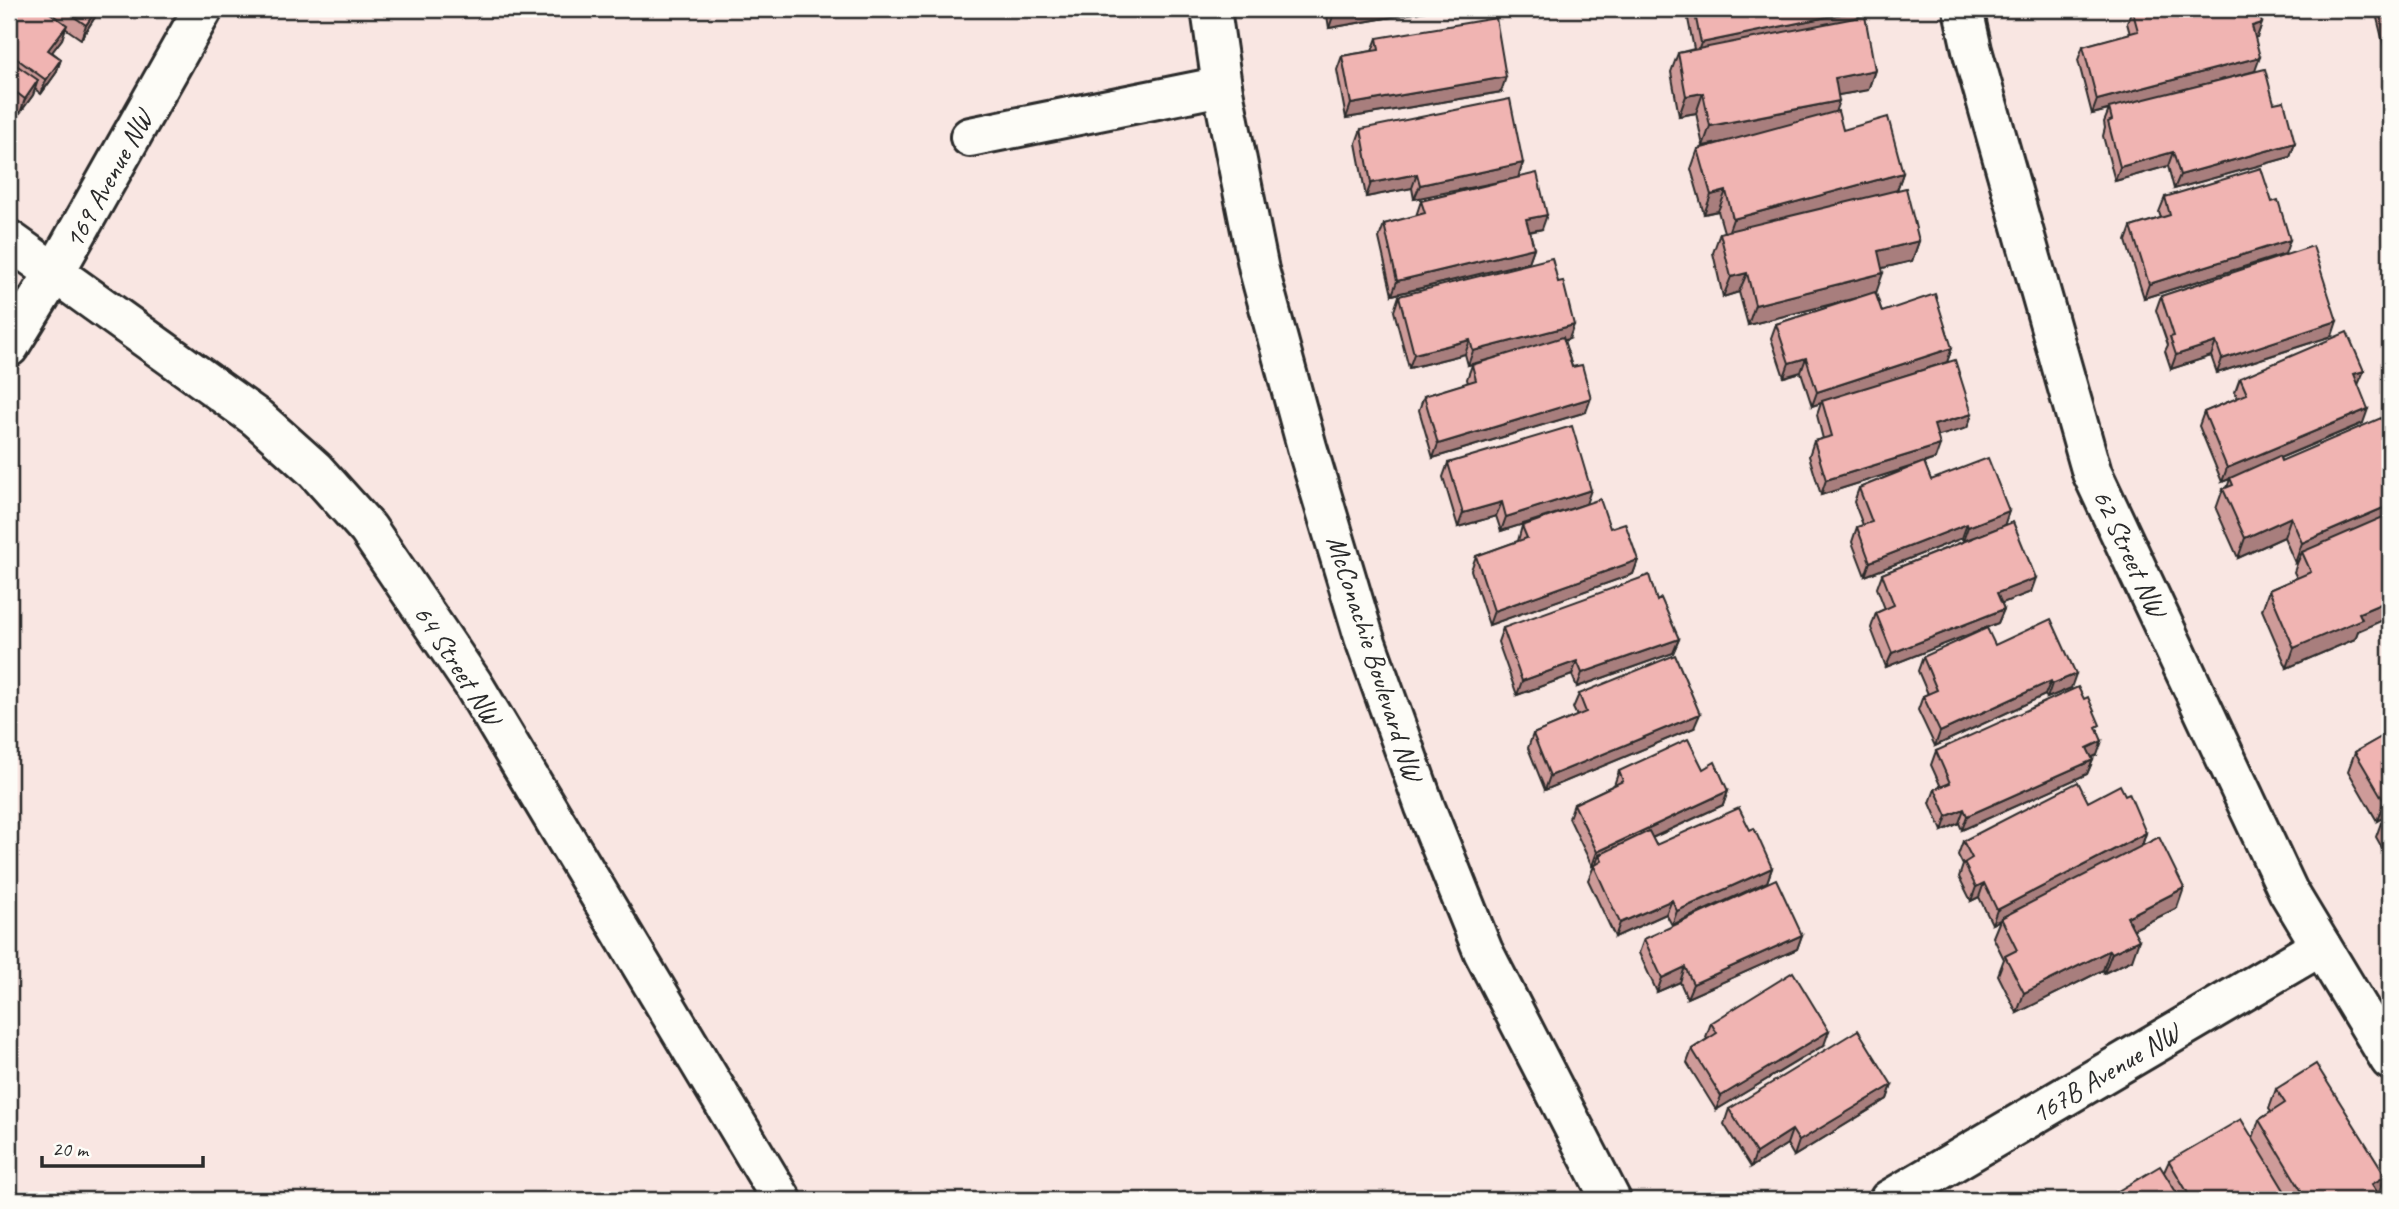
<svg xmlns="http://www.w3.org/2000/svg" width="2399" height="1209" font-family="Caveat,sans-serif">
  <rect width="100%" height="100%" fill="#f9e6e2"/>
  <filter id="ink" filterUnits="userSpaceOnUse"><feTurbulence type="fractalNoise" baseFrequency=".0143" numOctaves="2"/><feDisplacementMap in="SourceGraphic" scale="14" xChannelSelector="R" yChannelSelector="G"/><feConvolveMatrix kernelMatrix="1 2 1 2 8 2 1 2 1" color-interpolation-filters="sRGB"/></filter>
  <g filter="url(#ink)">
    <g fill="none" stroke-linecap="round" stroke-linejoin="round">
      <defs>
        <g id="minor">
          <path d="M1963,9L1972,50L2092,473L2288,891L2390,1060"/>
          <path d="M970,137L1222,86"/>
          <path d="M9,240L257,418L315,470L368,529L473,684L782,1200"/>
          <path d="M9,347L55,272L203,9"/>
          <path d="M1889,1200L2321,946"/>
        </g>
        <path id="tertiary" d="M1211,9L1222,86L1259,270L1307,447L1364,637L1425,807L1483,951L1611,1200"/>
      </defs>
      <use href="#minor" stroke="#2b2b2b" stroke-width="44"/>
      <use href="#tertiary" stroke="#2b2b2b" stroke-width="44"/>
      <use href="#minor" stroke="#fdfcf7" stroke-width="38"/>
      <use href="#tertiary" stroke="#fdfcf7" stroke-width="38"/>
    </g>
    <g fill="#ce9b99" stroke="#2b2b2b" stroke-width="2">
      <path d="M9,9H98L95,17L81,39L65,28L62,39L52,52L61,59L56,73L41,94L35,89L33,95L20,113L11,107L9,111Z"/>
      <path d="M1326,9H1437L1329,28Z"/>
      <path d="M1686,9H1861L1858,17L1875,70L1868,90L1838,95L1835,112L1843,130L1903,173L1897,190L1919,241L1912,261L1882,268L1876,293L1882,312L1952,348L1947,362L1972,414L1967,428L1937,436L1935,459L1924,463L1931,480L2009,511L2004,525L2031,592L2001,603L2004,609L1998,623L1886,667L1871,628L1876,613L1885,609L1877,588L1882,574L1992,530L1963,541L1962,538L1865,576L1852,542L1857,527L1863,525L1854,502L1859,488L1919,464L1821,495L1809,456L1814,441L1823,439L1817,415L1821,403L1812,406L1801,372L1784,377L1771,338L1776,324L1857,298L1748,325L1739,292L1723,297L1713,253L1720,233L1724,232L1718,211L1704,214L1691,169L1698,149L1724,142L1703,146L1696,113L1679,116L1671,72L1678,53L1694,49Z"/>
      <path d="M2132,9L2262,23L2257,37H2255V71L2295,143L2290,157L2174,189L2168,166L2115,181L2103,136L2105,128L2104,122L2109,110L2092,114L2078,60L2083,46L2130,34L2127,23Z"/>
      <path d="M2375,9H2390V70L2375,10Z"/>
      <path d="M1377,38L1501,92L1346,118L1337,70L1342,56L1372,51Z"/>
      <path d="M1361,129L1523,163L1518,177L1542,229L1530,232L1534,248L1529,262L1392,295L1379,238L1384,224L1416,216L1421,201L1516,178L1414,199L1412,188L1366,197L1356,143Z"/>
      <path d="M2165,197L2285,254L2144,298L2126,241L2131,227L2161,218L2159,212Z"/>
      <path d="M1399,296L1569,339L1564,341L1586,412L1433,458L1419,410L1424,396L1468,383L1467,379L1472,365L1494,358L1468,365L1465,354L1409,368L1394,311Z"/>
      <path d="M2161,296L2332,336L2217,373L2211,356L2171,369L2165,351L2168,345L2156,310Z"/>
      <path d="M2240,378L2358,385L2363,423L2280,458L2358,631L2355,639L2287,668L2262,610L2269,590L2297,578L2294,572L2298,561L2295,563L2284,537L2238,558L2216,509L2223,489L2227,488L2230,479L2222,482L2199,426L2204,412L2238,398L2235,392Z"/>
      <path d="M1448,463L1586,504L1610,528L1638,560L1633,574L1489,625L1471,570L1476,556L1518,541L1522,526L1584,505L1501,531L1496,516L1458,527L1443,477Z"/>
      <path d="M1657,601L1679,639L1673,653L1577,687L1572,675L1517,695L1498,642L1503,628Z"/>
      <path d="M1995,645L2071,688L2047,698L2045,695L1935,746L1918,710L1923,696L1928,694L1918,671L1923,657Z"/>
      <path d="M1579,694L1694,728L1545,790L1528,748L1533,734L1577,716L1573,708Z"/>
      <path d="M2390,704V813L2377,821L2348,771L2355,752L2387,734L2382,725Z"/>
      <path d="M2098,730L2097,755L2091,758L2093,760L2087,774L1962,830L1959,823L1942,831L1930,803L1935,789L1941,787L1931,765L1936,751Z"/>
      <path d="M1703,769L1728,791L1723,805L1652,838L1656,845L1750,830L1772,868L1767,882L1672,925L1666,914L1615,937L1588,880L1594,866L1596,864L1592,866L1569,818L1574,804L1614,785L1619,771Z"/>
      <path d="M2125,795L2146,833L2142,846L2177,908L2134,929L2132,960L2104,973L2103,970L2017,1013L1998,975L2004,959L1993,937L2000,920L1992,924L1979,897L1971,901L1959,877L1963,865L1958,855L1963,841L2088,802Z"/>
      <path d="M2390,818V862L2376,837L2381,823Z"/>
      <path d="M1802,935L1797,949L1687,998L1680,982L1657,992L1639,953L1644,939Z"/>
      <path d="M1711,1023L1824,1045L1716,1110L1687,1063L1692,1049L1707,1039L1706,1037Z"/>
      <path d="M1892,1085L1887,1099L1794,1156L1787,1144L1751,1167L1724,1124L1729,1109Z"/>
      <path d="M2276,1089L2379,1195L2382,1200H2103L2164,1172L2169,1161L2253,1138L2259,1120L2271,1112L2269,1109Z"/>
    </g>
    <g fill="#a87e7d" stroke="#2b2b2b" stroke-width="2">
      <path d="M97,9H98L95,17L81,39L86,25Z"/>
      <path d="M1362,9H1437L1329,28L1334,13Z"/>
      <path d="M1861,10L1856,24L1696,57L1701,43Z"/>
      <path d="M2262,23L2257,37L2247,40L2252,26Z"/>
      <path d="M67,25L62,39L43,64L48,50Z"/>
      <path d="M2260,57L2255,71L2092,114L2097,100Z"/>
      <path d="M61,59L56,73L41,94L46,80Z"/>
      <path d="M1875,70L1868,90L1827,97L1835,78Z"/>
      <path d="M1506,77L1501,92L1346,118L1351,104Z"/>
      <path d="M38,80L33,95L20,113L25,99Z"/>
      <path d="M17,93L11,107L9,111V105Z"/>
      <path d="M1703,93L1696,113L1679,116L1686,96Z"/>
      <path d="M1839,101L1832,121L1703,146L1710,126Z"/>
      <path d="M2295,143L2290,157L2174,189L2180,175Z"/>
      <path d="M2173,152L2168,166L2115,181L2120,167Z"/>
      <path d="M1523,163L1518,178L1414,199L1420,185Z"/>
      <path d="M1903,173L1896,193L1726,239L1733,219Z"/>
      <path d="M1417,174L1412,188L1366,197L1371,183Z"/>
      <path d="M1726,191L1718,211L1704,214L1711,195Z"/>
      <path d="M1547,215L1542,229L1521,233L1526,219Z"/>
      <path d="M2290,240L2285,254L2144,298L2149,284Z"/>
      <path d="M1919,241L1912,261L1870,271L1878,251Z"/>
      <path d="M1534,248L1529,262L1392,295L1397,281Z"/>
      <path d="M1747,273L1739,292L1723,297L1731,277Z"/>
      <path d="M1883,273L1876,293L1748,325L1755,305Z"/>
      <path d="M2337,321L2332,336L2217,373L2222,359Z"/>
      <path d="M1574,325L1569,339L1468,365L1473,351Z"/>
      <path d="M1470,340L1465,354L1409,368L1414,354Z"/>
      <path d="M2216,342L2211,356L2171,369L2176,355Z"/>
      <path d="M1952,348L1947,362L1812,406L1817,392Z"/>
      <path d="M1806,358L1801,372L1784,377L1789,363Z"/>
      <path d="M2364,371L2358,385L2348,389L2354,374Z"/>
      <path d="M1591,398L1586,412L1433,458L1438,444Z"/>
      <path d="M2368,409L2363,423L2222,482L2227,468Z"/>
      <path d="M1972,414L1967,428L1929,439L1934,425Z"/>
      <path d="M1940,445L1935,459L1821,495L1826,480Z"/>
      <path d="M1591,490L1586,504L1501,531L1506,517Z"/>
      <path d="M1502,502L1496,516L1458,527L1463,513Z"/>
      <path d="M2390,505V521L2302,552L2298,561L2295,563L2302,543Z"/>
      <path d="M2009,511L2004,526L1963,541L1968,527Z"/>
      <path d="M2291,517L2284,537L2238,558L2245,538Z"/>
      <path d="M1967,524L1962,538L1865,576L1870,562Z"/>
      <path d="M1638,560L1633,574L1489,625L1494,611Z"/>
      <path d="M2036,578L2031,592L1992,607L1997,593Z"/>
      <path d="M2390,600V617L2358,631L2355,639L2287,668L2294,648L2359,613Z"/>
      <path d="M2004,609L1998,623L1886,667L1892,653Z"/>
      <path d="M1679,639L1673,653L1577,687L1582,673Z"/>
      <path d="M1577,661L1572,675L1517,695L1522,681Z"/>
      <path d="M2076,674L2071,688L2047,698L2052,684Z"/>
      <path d="M2051,681L2045,695L1935,746L1940,732Z"/>
      <path d="M1700,714L1694,728L1545,790L1550,776Z"/>
      <path d="M2102,741L2097,755L2082,762L2087,748Z"/>
      <path d="M2093,760L2087,774L1962,830L1967,816Z"/>
      <path d="M1728,791L1723,805L1602,861L1599,855L1596,864L1592,866L1597,852Z"/>
      <path d="M2390,798V813L2377,821L2384,801Z"/>
      <path d="M1964,809L1959,823L1942,831L1947,816Z"/>
      <path d="M2146,833L2141,848L2001,918L2000,920L1992,924L1997,910Z"/>
      <path d="M1772,868L1767,882L1672,925L1677,911Z"/>
      <path d="M1984,883L1979,897L1971,901L1976,887Z"/>
      <path d="M2184,888L2177,908L2120,936L2127,917Z"/>
      <path d="M1672,900L1666,914L1615,937L1620,923Z"/>
      <path d="M1802,935L1797,949L1687,998L1693,984Z"/>
      <path d="M2139,940L2132,960L2104,973L2112,953Z"/>
      <path d="M2110,950L2103,970L2017,1013L2024,993Z"/>
      <path d="M1685,967L1680,982L1657,992L1662,978Z"/>
      <path d="M1829,1031L1824,1045L1716,1110L1721,1096Z"/>
      <path d="M1892,1085L1887,1099L1794,1156L1799,1141Z"/>
      <path d="M1792,1130L1787,1144L1751,1167L1756,1153Z"/>
      <path d="M2386,1176L2378,1195L2372,1184Z"/>
    </g>
    <g fill="#f0b4b2" stroke="#2b2b2b" stroke-width="2">
      <path d="M9,9H44L67,25L48,50L61,59L46,80L9,53Z"/>
      <path d="M63,9H97L86,25Z"/>
      <path d="M1334,9H1362L1334,13Z"/>
      <path d="M1694,9H1861V10L1701,43Z"/>
      <path d="M2132,9H2258L2262,23L2252,26L2260,57L2097,100L2083,46L2138,31Z"/>
      <path d="M2383,9H2390V36Z"/>
      <path d="M1865,16L1875,70L1835,78L1839,101L1710,126L1703,93L1686,96L1678,53Z"/>
      <path d="M1496,18L1506,77L1351,104L1342,56L1379,50L1377,38Z"/>
      <path d="M9,60L38,80L25,99L17,93L9,105Z"/>
      <path d="M2265,69L2274,103L2284,101L2295,143L2180,175L2173,152L2120,167L2108,122L2112,120L2109,108Z"/>
      <path d="M1510,99L1523,163L1420,185L1417,174L1371,183L1361,129Z"/>
      <path d="M1838,111L1843,130L1888,117L1903,173L1733,219L1726,191L1711,195L1698,149Z"/>
      <path d="M2261,168L2272,202L2278,200L2290,240L2149,284L2131,227L2170,215L2165,197Z"/>
      <path d="M1537,173L1547,215L1526,219L1534,248L1397,281L1384,224L1425,213L1421,201Z"/>
      <path d="M1906,188L1919,241L1878,251L1883,273L1755,305L1747,273L1731,277L1720,233Z"/>
      <path d="M2313,246L2337,321L2222,359L2216,342L2176,355L2170,337L2174,336L2161,296Z"/>
      <path d="M1552,258L1558,282L1563,281L1574,325L1473,351L1470,340L1414,354L1399,296Z"/>
      <path d="M1875,292L1882,312L1935,294L1952,348L1817,392L1806,358L1789,363L1776,324Z"/>
      <path d="M2347,332L2364,371L2354,374L2368,409L2227,468L2204,412L2247,394L2240,378Z"/>
      <path d="M1563,337L1572,367L1582,365L1591,398L1438,444L1424,396L1476,380L1472,365Z"/>
      <path d="M1955,360L1972,414L1934,425L1940,445L1826,480L1814,441L1832,436L1822,401Z"/>
      <path d="M2381,418L2390,440V505L2302,543L2291,517L2245,538L2223,489L2233,485L2230,478L2279,456L2281,461Z"/>
      <path d="M1572,426L1591,490L1506,517L1502,502L1463,513L1448,463Z"/>
      <path d="M1988,458L2009,511L1968,527L1967,524L1870,562L1857,527L1872,522L1859,488L1924,462L1931,480Z"/>
      <path d="M1600,499L1610,528L1625,523L1638,560L1494,611L1476,556L1527,538L1522,526Z"/>
      <path d="M2390,514V600L2359,613L2362,619L2294,648L2269,590L2311,572L2302,552Z"/>
      <path d="M2013,522L2036,578L1997,593L2004,609L1892,653L1876,613L1894,605L1882,574Z"/>
      <path d="M1649,575L1657,601L1661,598L1679,639L1582,673L1577,661L1522,681L1503,628Z"/>
      <path d="M2051,619L2076,674L2052,684L2051,681L1940,732L1923,696L1937,690L1923,657L1987,628L1995,645Z"/>
      <path d="M1675,655L1700,714L1550,776L1533,734L1586,712L1579,694Z"/>
      <path d="M2078,687L2084,699L2088,697L2100,725L2096,727L2102,741L2087,748L2093,760L1967,816L1964,809L1947,816L1935,789L1950,783L1936,751Z"/>
      <path d="M2390,732V798L2384,801L2355,752Z"/>
      <path d="M1688,739L1703,769L1715,762L1728,791L1597,852L1574,804L1623,781L1619,771Z"/>
      <path d="M2078,782L2088,802L2120,785L2125,795L2129,793L2146,833L1997,910L1984,883L1976,887L1964,863L1972,858L1963,841Z"/>
      <path d="M1739,808L1750,830L1754,828L1772,868L1677,911L1672,900L1620,923L1594,866L1602,861L1599,855L1649,831L1656,845Z"/>
      <path d="M2390,818V839L2381,823Z"/>
      <path d="M2159,837L2184,888L2127,917L2139,940L2112,953L2110,950L2024,993L2005,956L2017,950L2001,918Z"/>
      <path d="M1776,879L1802,935L1693,984L1685,967L1662,978L1644,939Z"/>
      <path d="M1793,972L1829,1031L1721,1096L1692,1049L1717,1033L1711,1023Z"/>
      <path d="M1858,1030L1892,1085L1799,1141L1792,1130L1756,1153L1729,1109Z"/>
      <path d="M2316,1064L2386,1176L2372,1184L2382,1200H2307L2259,1120L2285,1103L2276,1089Z"/>
      <path d="M2241,1119L2290,1200H2192L2169,1161Z"/>
      <path d="M2160,1166L2181,1200H2103Z"/>
    </g>
  </g>
  <g text-anchor="middle" dominant-baseline="central" stroke-width="5" stroke-linejoin="round" paint-order="stroke">
    <g font-size="28" fill="#2b2b2b" stroke="#fdfcf7">
      <text transform="translate(108 179) rotate(-61)">169 Avenue NW</text>
      <text transform="translate(2130 553) rotate(65)">62 Street NW</text>
      <text transform="translate(1375 658) rotate(72)">McConachie Boulevard NW</text>
      <text transform="translate(458 665) rotate(57)">64 Street NW</text>
      <text transform="translate(2105 1073) rotate(-31)">167B Avenue NW</text>
    </g>
  </g>
  <rect width="2399" height="1209" fill="none" stroke="#fdfcf7" stroke-width="35"/>
  <rect x="18" y="18" width="2364" height="1174" fill="none" stroke="#2b2b2b" stroke-width="2.5" filter="url(#ink)"/>
  <path d="M42 1156v10h161v-10" fill="none" stroke="#2b2b2b" stroke-width="3.5"/>
  <text x="52" y="1156" font-size="21" fill="#2b2b2b" stroke="#fdfcf7" stroke-width="5" paint-order="stroke">20 m</text>
</svg>
